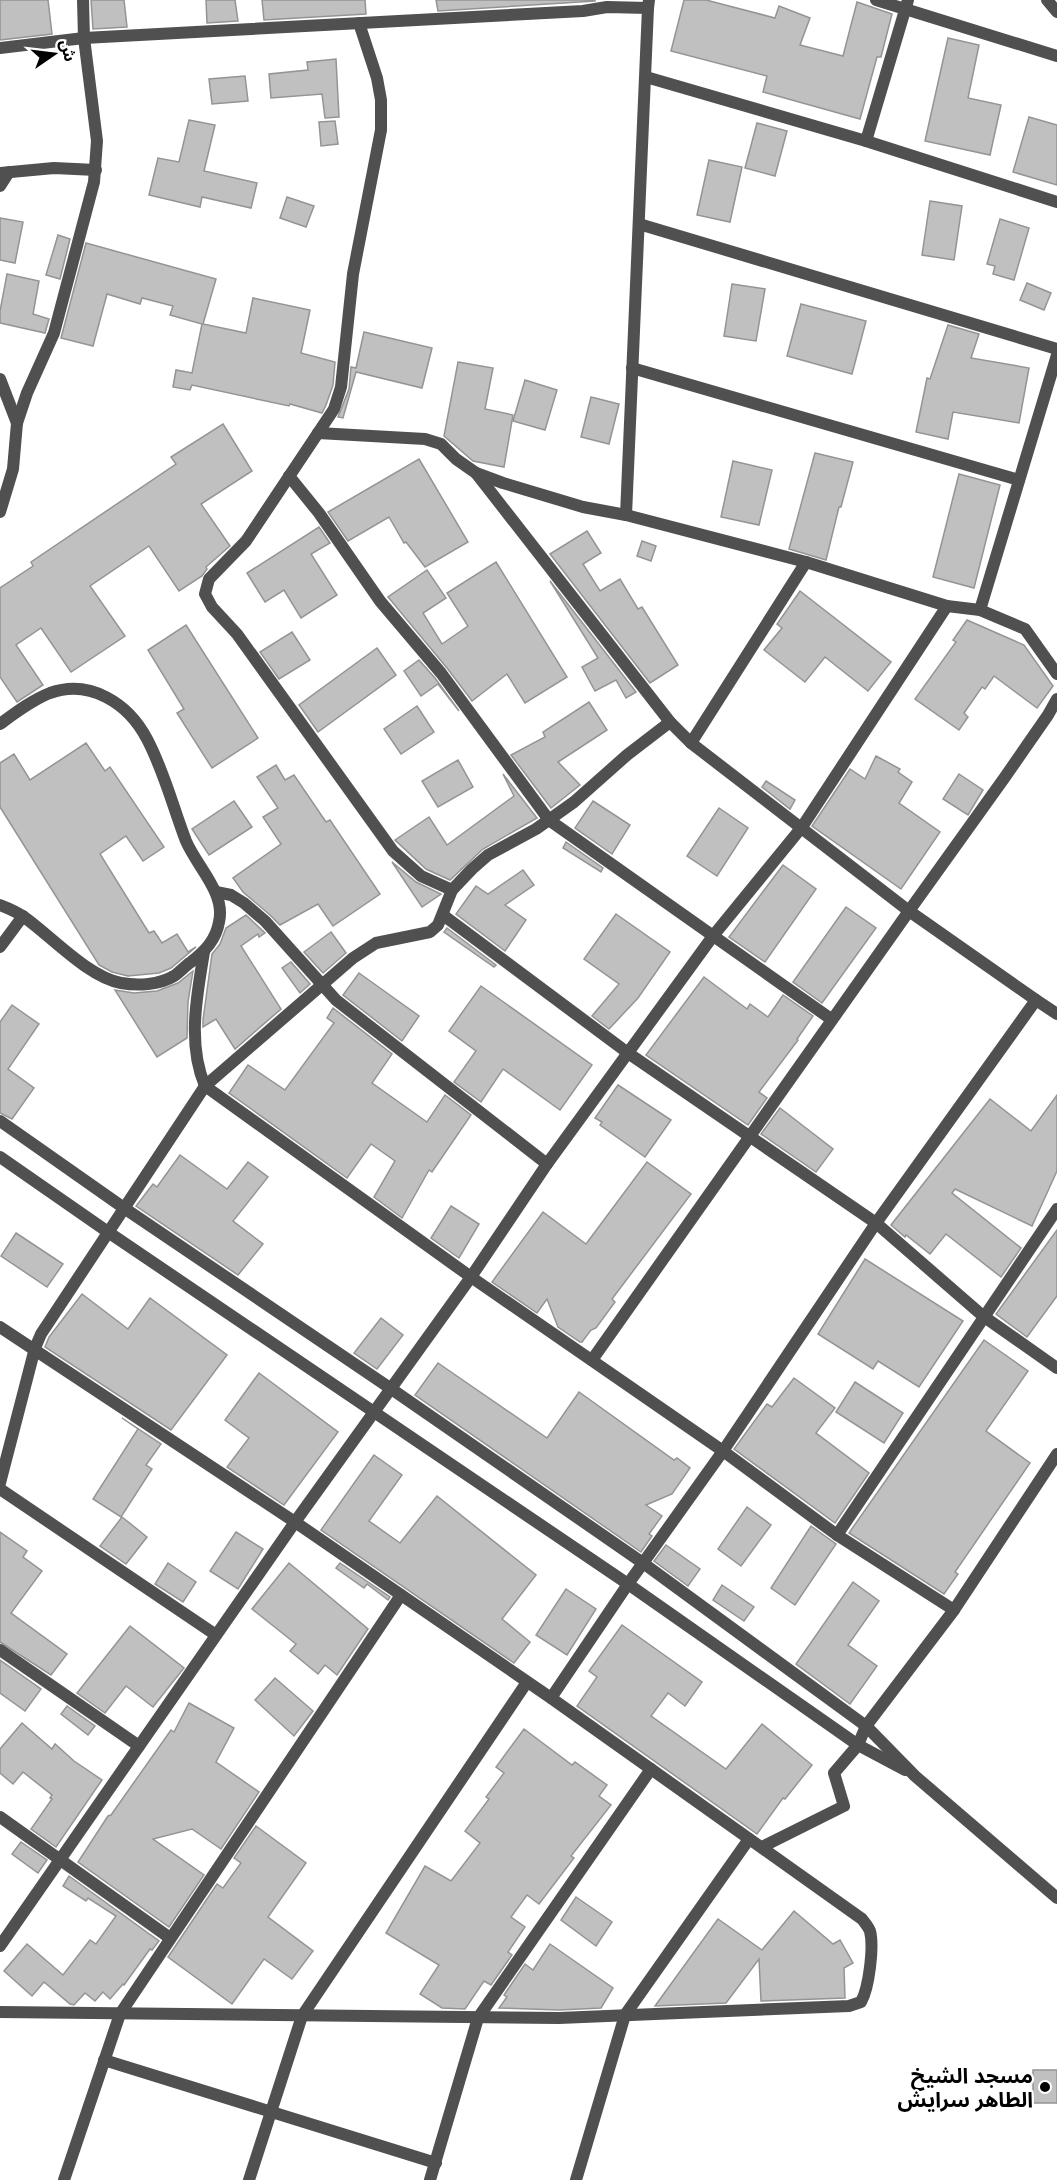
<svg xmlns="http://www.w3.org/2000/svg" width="1057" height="2180" font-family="'Open Sans','Noto Sans Arabic',sans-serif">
  <rect width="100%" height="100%" fill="#fff"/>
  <g fill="#c0c0c0" stroke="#949494" stroke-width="1.5">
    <path d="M0,0H48L52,34L0,40Z"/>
    <path d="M91,0H124L127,27L93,29Z"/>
    <path d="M206,0H235L238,21L207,23Z"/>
    <path d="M262,0H365L366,14L264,20Z"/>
    <path d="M436,0H595V1L438,11Z"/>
    <path d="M684,0H706L775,18L779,6L810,18L800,45L843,56L857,2L892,14L881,57H877L860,119L763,92L767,76L671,51Z"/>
    <path d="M948,38L979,45L968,98L1001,105L990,155L925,141Z"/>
    <path d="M336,59L339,117L325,118L322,94L271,98L269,74L308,70L307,62Z"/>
    <path d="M245,76L248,101L212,104L209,79Z"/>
    <path d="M1029,117L1057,125V185L1013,172Z"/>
    <path d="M189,120L215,125L204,171L257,183L251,208L202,197L200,207L149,195L158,158L179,162Z"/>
    <path d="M335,121L338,144L321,146L319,122Z"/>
    <path d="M757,123L787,131L775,176L745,168Z"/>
    <path d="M709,160L742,167L730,222L697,215Z"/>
    <path d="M287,197L314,206L306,227L280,218Z"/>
    <path d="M930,201L962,206L954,260L922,255Z"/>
    <path d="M0,218L23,222L15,263L0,260Z"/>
    <path d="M1000,219L1029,228L1014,280L993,274L995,266L987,264Z"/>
    <path d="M58,235L70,239L60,279L46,275Z"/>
    <path d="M86,243L216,279L203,324L246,333L253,298L310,310L301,353L335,362L333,385L326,405L322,413L290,404L289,406L192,385L190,390L173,387L176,370L192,373L202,324L170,315L173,306L142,298L140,304L107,294L93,346L61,338Z"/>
    <path d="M7,274L39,281L33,314L49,319L45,333L0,323V311Z"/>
    <path d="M1027,283L1051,293L1044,310L1020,300Z"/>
    <path d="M732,284L765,289L756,341L724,336Z"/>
    <path d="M801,304L866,321L852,374L787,356Z"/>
    <path d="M948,325L979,334L971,358L1029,368L1019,423L953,412L948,439L916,432L927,378L930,379Z"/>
    <path d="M364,332L432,348L422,388L356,372L343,418L338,417L349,389L351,367L356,368Z"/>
    <path d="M458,362L493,368L485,409L513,415L504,467L473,461L444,436Z"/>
    <path d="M525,380L557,390L545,430L513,421Z"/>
    <path d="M591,397L619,404L609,444L581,437Z"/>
    <path d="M223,424L252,471L201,504L230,546L206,567L207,569L202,576L179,591L149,546L90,586L125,636L71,672L41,628L16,645L43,685L17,702L0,677V588L33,566L31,562L176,464L171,457Z"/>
    <path d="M815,453L853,462L841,507H839L826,560L789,549Z"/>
    <path d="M419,459L468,542L425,567L406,542L404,543L389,517L348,541L328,512Z"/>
    <path d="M733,461L772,470L759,525L721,517Z"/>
    <path d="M959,474L1000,485L974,588L933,577Z"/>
    <path d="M319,527L330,543L311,554L337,595L301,618L284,590L265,602L247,573Z"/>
    <path d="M587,531L601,553L583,564L600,591L620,579L638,609L642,607L678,665L650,683L550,554Z"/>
    <path d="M642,541L656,546L651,561L637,556Z"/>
    <path d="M496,562L567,677L525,703L507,674L472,701L447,668L388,597L427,570L446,598L423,613L442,644L468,626L447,593Z"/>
    <path d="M550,581L636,692L626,698L616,680L595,691L582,667L598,658Z"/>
    <path d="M800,591L891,662L868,691L825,657L805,682L764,650L782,628L777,624Z"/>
    <path d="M967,620L1024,645L1053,686L1037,708L994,676L985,689L982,687L964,713L968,717L959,730L915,699L956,642L953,640Z"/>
    <path d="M186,625L258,738L212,768L177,713L184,709L148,650Z"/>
    <path d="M292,632L310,660L279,679L260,652Z"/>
    <path d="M377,648L396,675L318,732L299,705Z"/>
    <path d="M419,660L435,678L459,711L438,684L421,696L404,671Z"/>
    <path d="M589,702L607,730L558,762L580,785L551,808L511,755L545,737L543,732Z"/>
    <path d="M417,706L434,732L401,754L384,729Z"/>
    <path d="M86,743L105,771L110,767L164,847L143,861L126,836L100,854L149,933L154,931L162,943L177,934L188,952L196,947L171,968L159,973L128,976L112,972L99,965L0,807V763L14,754L30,780Z"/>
    <path d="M876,756L900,769L898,772L912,782L899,803L940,832L901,889L812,826L850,769L865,779Z"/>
    <path d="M458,760L473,787L438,807L422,781Z"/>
    <path d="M276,765L285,780L294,775L326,822L330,820L380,894L333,926L318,904L280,925L270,915L243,892L233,878L281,844L263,817L278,808L257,777Z"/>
    <path d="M503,774L537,818L483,849L450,880L426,869L395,840L429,817L447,845L514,796Z"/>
    <path d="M959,774L983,790L968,815L943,799Z"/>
    <path d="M766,781L795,800L790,809L762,787Z"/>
    <path d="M234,801L252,827L209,855L192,829Z"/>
    <path d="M593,801L630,825L612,854L575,828Z"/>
    <path d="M719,808L748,828L717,876L687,856Z"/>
    <path d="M566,842L603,868L601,872L563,848Z"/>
    <path d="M392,862L416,882L441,894L422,907Z"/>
    <path d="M783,865L816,889L765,962L729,937Z"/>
    <path d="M523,870L534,885L505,905L526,920L505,951L456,914L476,886L488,894Z"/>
    <path d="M846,907L876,928L822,1003L793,982Z"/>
    <path d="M616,914L670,952L638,998L609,1029L592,1016L619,984L584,959Z"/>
    <path d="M246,915L265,933L259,937L258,934L241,946L281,1009L235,1049L216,1019L203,1027V1020L212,954L220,944L226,928Z"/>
    <path d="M447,928L496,965L494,967L444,932Z"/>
    <path d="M331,932L346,953L323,973L304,952Z"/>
    <path d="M291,962L310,984L300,993L282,968Z"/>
    <path d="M193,971L188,1002L187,1038L157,1057L115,990L134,993L157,991L178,983Z"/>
    <path d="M359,973L419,1016L402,1041L343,995Z"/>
    <path d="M704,977L747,1009L750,1004L768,1017L783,995L813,1016L797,1039L798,1040L759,1092L767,1098L748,1125L646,1055Z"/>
    <path d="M481,986L592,1065L560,1110L503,1069L481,1102L454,1082L476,1051L449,1031Z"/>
    <path d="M12,1005L39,1024L8,1069L34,1088L12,1119L0,1113V1022Z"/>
    <path d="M333,1008L392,1054L372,1083L427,1122L445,1095L471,1115L432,1172L429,1170L402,1218L374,1197L395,1161L371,1144L347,1178L229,1093L248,1065L285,1090L334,1023L327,1018Z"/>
    <path d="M618,1085L671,1120L645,1157L600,1125L602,1122L595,1118Z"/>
    <path d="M1057,1095V1171L1032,1226L955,1189L952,1193L1021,1248L1001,1277L946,1234L930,1254L906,1235L905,1237L891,1225L990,1099L1031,1131Z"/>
    <path d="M780,1108L833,1149L816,1172L761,1134Z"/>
    <path d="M180,1155L227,1189L248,1162L268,1177L233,1221L263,1244L238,1275L136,1206L153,1184L157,1187Z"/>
    <path d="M647,1162L691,1194L612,1299L615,1302L596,1328L591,1330L582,1342H580L558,1327L547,1299L537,1313L492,1282L543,1212L586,1244Z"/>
    <path d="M451,1206L479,1224L459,1258L431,1238Z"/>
    <path d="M1057,1230V1296L1027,1337L996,1314Z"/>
    <path d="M16,1233L63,1264L47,1287L1,1256Z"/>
    <path d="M865,1259L963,1321L919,1387L878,1361L873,1369L818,1334Z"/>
    <path d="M82,1294L128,1329L150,1298L227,1355L171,1430L45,1347L49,1337Z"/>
    <path d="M381,1318L403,1335L377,1369L354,1353Z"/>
    <path d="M984,1340L1028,1371L986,1431L1030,1463L955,1572L958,1574L944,1594L849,1533Z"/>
    <path d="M438,1363L547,1438L579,1392L674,1460L677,1458L690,1468L672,1494L646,1505L662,1516L649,1534L652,1536L641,1552L415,1395Z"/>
    <path d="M259,1373L338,1432L284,1505L227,1467L249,1438L225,1420Z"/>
    <path d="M794,1378L835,1408L816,1433L869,1473L835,1523L734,1449L767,1404L772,1407Z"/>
    <path d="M855,1382L903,1413L884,1443L836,1412Z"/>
    <path d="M122,1418L161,1444L146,1465L152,1469L121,1517L93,1499L138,1429Z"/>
    <path d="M374,1455L402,1475L369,1521L400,1543L437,1496L536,1575L502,1619L530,1642L514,1663L321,1530Z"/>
    <path d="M747,1507L771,1525L741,1566L718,1549Z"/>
    <path d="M122,1517L147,1537L126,1564L100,1546Z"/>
    <path d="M811,1526L836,1544L795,1605L771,1588Z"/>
    <path d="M0,1532L27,1551L23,1557L42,1571L11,1613L67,1654L51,1675L0,1642Z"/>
    <path d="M236,1532L263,1549L238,1589L210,1571Z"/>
    <path d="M666,1545L700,1569L688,1586L654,1561Z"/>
    <path d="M168,1563L196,1582L183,1602L155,1584Z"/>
    <path d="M289,1563L368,1629L337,1675L325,1665L318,1674L290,1651L296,1644L252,1609Z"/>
    <path d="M340,1563L390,1597L388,1600L367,1584L364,1588L336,1568Z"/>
    <path d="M853,1582L879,1601L848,1645L877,1666L850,1704L796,1664Z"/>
    <path d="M722,1585L754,1607L744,1621L713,1600Z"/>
    <path d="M566,1589L596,1609L567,1655L536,1635Z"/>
    <path d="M622,1625L702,1682L685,1706L668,1693L651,1716L726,1769L762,1724L812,1765L785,1799L783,1798L757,1834L577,1706L597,1677L589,1671Z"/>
    <path d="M130,1626L184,1668L153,1707L126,1686L105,1713L77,1693Z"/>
    <path d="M0,1660L41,1689L25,1711L0,1693Z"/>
    <path d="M275,1678L313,1711L294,1736L255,1700Z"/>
    <path d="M189,1703L234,1728L216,1762L259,1792L221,1849L192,1829L153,1839L204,1875L169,1927L78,1862L108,1816L111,1815L171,1730L174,1732Z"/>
    <path d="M67,1706L95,1726L88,1735L61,1714Z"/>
    <path d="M22,1723L52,1749L55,1744L74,1761L102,1780L56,1847L31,1829L52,1799L50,1798L52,1795L23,1772L13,1784L0,1773V1749Z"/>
    <path d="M524,1729L572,1765L575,1762L607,1785L599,1796L611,1805L571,1856L574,1858L539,1904L527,1895L511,1917L525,1927L508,1952L512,1955L491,1985L484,1981L465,2009L442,2008L420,1994L439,1965L386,1933L425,1866L451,1881L480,1843L465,1831L489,1799L486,1797L504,1773L496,1767Z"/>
    <path d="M256,1826L306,1863L268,1917L313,1951L292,1979L264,1959L232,2004L168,1957L217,1884L223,1888L241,1863L234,1858Z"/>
    <path d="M21,1842L47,1860L38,1873L12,1854Z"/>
    <path d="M69,1876L159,1941L152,1950L150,1949L124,1985L123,1984L110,1999L103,1992L95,2001L85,1993L74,2005L70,2004L44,1982L32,1996L4,1971L27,1944L63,1975L90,1940L96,1944L116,1916L88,1898L86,1901L63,1886Z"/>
    <path d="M576,1897L612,1922L596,1946L561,1920Z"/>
    <path d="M794,1911L833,1944L840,1940L853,1963L844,1968L845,1998L761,2001L759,1959L726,2003L655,2006L718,1919L762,1950Z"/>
    <path d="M550,1944L613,1988L601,2008L559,2010L499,2008L507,1997L504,1995L525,1964L533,1970Z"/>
    <rect x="1033" y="2070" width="24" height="33"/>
  </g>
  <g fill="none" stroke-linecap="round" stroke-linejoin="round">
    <g stroke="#505050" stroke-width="12">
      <path d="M876,0L1057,56"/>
      <path d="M1047,0L1057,12"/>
      <path d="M359,23L377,78L381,100V130L353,274L341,387L334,409L246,541L209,579L205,594L212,607L237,634L393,851L421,876L452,890"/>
      <path d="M0,48L84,38L583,11L607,7L648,8L649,0"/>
      <path d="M646,77L866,141L1057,202"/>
      <path d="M866,141L908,0"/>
      <path d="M0,173L54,168L96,170"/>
      <path d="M0,186L9,172"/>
      <path d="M639,224L1057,349"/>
      <path d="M632,368L1019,480"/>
      <path d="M0,379L17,423"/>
      <path d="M318,433L425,439L441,444L456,459L476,473L503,483L583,507L626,515L806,562"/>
      <path d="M476,473L670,722L691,743"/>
      <path d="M289,476L319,513L380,601L441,673L549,820L831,1019"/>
      <path d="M0,512L13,469L17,423L27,393L54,333L94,182L97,141L84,38L83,0"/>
      <path d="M626,515L648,8"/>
      <path d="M980,610L1057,355"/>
      <path d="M1057,674L1025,629L980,610L947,606L806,562L691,743L909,911L1005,777L1048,715L1057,699"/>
      <path d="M0,724C15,713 32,700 50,693C90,679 128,703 147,739C164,771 173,807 186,841C197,867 226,893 219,922C216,940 205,951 191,962C185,966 180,972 174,976C159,985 138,986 121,983C88,977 51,936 24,917C17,912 8,908 0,905"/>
      <path d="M216,892L231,895L244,903L265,921L336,1000L547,1164"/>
      <path d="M443,915L628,1053L876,1223L983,1316L1057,1368"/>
      <path d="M0,947L23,916"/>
      <path d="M204,952C197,995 187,1044 205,1086L471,1277L723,1451L837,1535L954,1610"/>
      <path d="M0,1121L124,1208L390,1388L643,1563L866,1726L915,1776L1057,1898"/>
      <path d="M0,1157L108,1232L628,1584L858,1745L905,1770"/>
      <path d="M0,1327L295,1522L551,1698L862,1919C865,1923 868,1926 870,1931C874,1947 869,1988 861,2002L849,2006L559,2018L0,2012"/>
      <path d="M592,1360L909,911L1036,1000"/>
      <path d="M0,1483L35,1348L41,1334L205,1086L353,958L376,943L430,932L438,925L452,890L472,869L488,855L536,829L574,802L627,755L670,722"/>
      <path d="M0,1489L216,1635"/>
      <path d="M837,1535L1057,1209"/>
      <path d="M0,1650L139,1746"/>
      <path d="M551,1698L628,1584L723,1451L876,1223L1036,1000L1057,1014"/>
      <path d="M0,1817L170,1938"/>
      <path d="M762,1847L844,1806L834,1773L858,1745L866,1726L954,1610L1057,1454"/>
      <path d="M0,1946L295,1522L471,1277L547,1164L713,936L802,827L947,606"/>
      <path d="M104,2060L436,2163"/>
      <path d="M64,2180L120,2014L401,1595"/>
      <path d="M249,2180L302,2016L527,1682"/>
      <path d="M430,2180L478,2018L651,1769"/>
      <path d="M576,2180L625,2015L749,1839"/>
    </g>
  </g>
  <circle fill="#000" stroke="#fff" stroke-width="2" cx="1045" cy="2087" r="6"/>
  <g text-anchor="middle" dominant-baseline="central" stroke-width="4.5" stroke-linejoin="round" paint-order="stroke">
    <g font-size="21" font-weight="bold" fill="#000" stroke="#fff" text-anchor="end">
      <text x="1033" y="2075">مسجد الشيخ<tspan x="1033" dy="24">الطاهر سرايش</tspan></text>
    </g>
  </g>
  <g transform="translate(54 54) rotate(76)" stroke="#ffffff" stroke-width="4.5" paint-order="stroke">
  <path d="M0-4.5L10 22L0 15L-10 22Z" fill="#000000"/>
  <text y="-9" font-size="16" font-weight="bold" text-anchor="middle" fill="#000000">ش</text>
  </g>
</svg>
